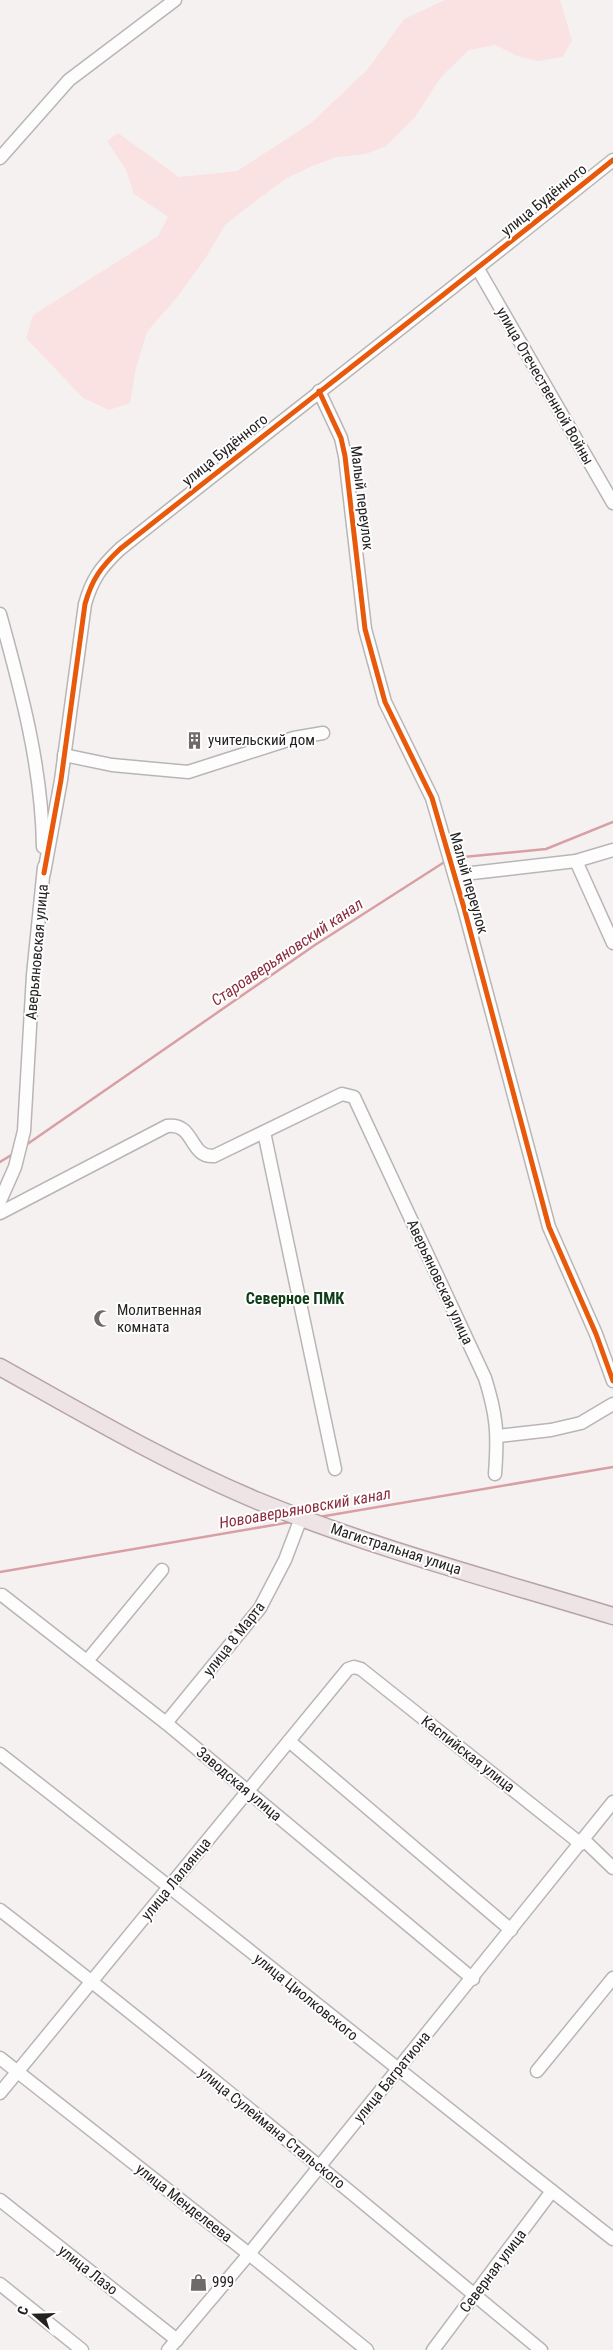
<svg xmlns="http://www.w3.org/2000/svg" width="613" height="2350" font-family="'Roboto Condensed',sans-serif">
  <rect width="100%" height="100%" fill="#f6f1f1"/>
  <path fill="#fae2e3" d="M445,0H560L572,40L563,57L538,61L517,56L495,45L469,50L441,77L415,117L386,146L366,154L337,157L312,166L287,178L249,206L225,225L205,259L178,296L147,332L136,368L130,403L109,410L83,398L26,338L33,315L158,236L168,217L134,194L126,170L107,141L118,133L179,177L237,171L311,123L368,69L404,19Z"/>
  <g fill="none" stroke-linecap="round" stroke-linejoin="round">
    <g stroke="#d89fa4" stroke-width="2.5">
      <path d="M453,858L546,849L613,822"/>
      <path d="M26,1145L315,945L446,861"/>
      <path d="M0,1162L13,1154"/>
      <path d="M319,1517L613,1467"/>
      <path d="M0,1572L291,1522"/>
    </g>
    <defs>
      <g id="minor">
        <path d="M0,158L69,80L175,0"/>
        <path d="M478,269L613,503"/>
        <path d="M319,391L341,438L345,456L365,629L385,702L432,798L464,908L549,1227L596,1334L613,1381"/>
        <path d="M0,614C21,690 42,767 43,847"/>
        <path d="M64,755L112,765L188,772L294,738L323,733"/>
        <path d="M576,861L613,943"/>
        <path d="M44,873L61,780L85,604C92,579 101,567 120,549C284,419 450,291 613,160"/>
        <path d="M455,875L576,861L613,850"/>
        <path d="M264,1132L335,1469"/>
        <path d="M0,1201L15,1167L24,1131L33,975L44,867"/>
        <path d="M0,1213L167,1126C195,1122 189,1158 214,1156L342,1094L354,1097L485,1378C497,1416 498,1434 495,1474"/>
        <path d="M498,1436L551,1430L581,1423L613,1404"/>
        <path d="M2,1595L166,1723L473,1979"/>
        <path d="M87,1661L162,1570"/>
        <path d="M166,1723L260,1608L285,1560L301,1518"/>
        <path d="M289,1741L511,1930"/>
        <path d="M0,1754C206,1914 408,2078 613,2239"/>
        <path d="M584,1840L613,1868"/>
        <path d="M0,1910C184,2052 362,2202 541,2350"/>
        <path d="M0,2058L249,2254L367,2350"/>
        <path d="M537,2071L613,1978"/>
        <path d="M0,2093L348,1669L354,1667L361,1669L581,1844"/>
        <path d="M0,2200L177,2340"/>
        <path d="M0,2284L82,2350"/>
        <path d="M168,2350L249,2254L613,1802"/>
        <path d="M433,2350L552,2191"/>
      </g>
      <path id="major" d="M0,1367C84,1414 169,1464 258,1501C372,1548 495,1580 613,1616"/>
    </defs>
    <use href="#minor" stroke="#bab5b5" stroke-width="15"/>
    <use href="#major" stroke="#b6a3a6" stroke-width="19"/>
    <use href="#minor" stroke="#fefdfd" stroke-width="12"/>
    <use href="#major" stroke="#eee4e6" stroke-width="16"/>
    <defs>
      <g id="cycleway">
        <path d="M319,391L341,438L345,456L365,629L385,702L432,798L464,908L549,1227L596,1334L613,1381"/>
        <path d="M44,873L61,780L85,604C92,579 101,567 120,549C284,419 450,291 613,160"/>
      </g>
    </defs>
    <use href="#cycleway" stroke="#fefefe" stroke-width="8"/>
    <use href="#cycleway" stroke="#e8590c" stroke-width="5"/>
  </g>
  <defs>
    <symbol id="building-bare" viewBox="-9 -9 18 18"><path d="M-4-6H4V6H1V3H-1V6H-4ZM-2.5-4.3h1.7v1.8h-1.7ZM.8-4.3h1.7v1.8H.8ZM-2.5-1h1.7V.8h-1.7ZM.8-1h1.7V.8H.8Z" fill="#6e6a6a" stroke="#fefefe" stroke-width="2.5" paint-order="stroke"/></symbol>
    <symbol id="mosque-bare" viewBox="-9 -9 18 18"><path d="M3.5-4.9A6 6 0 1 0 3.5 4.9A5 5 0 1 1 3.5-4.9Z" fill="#6e6a6a" stroke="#fefefe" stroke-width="2.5" paint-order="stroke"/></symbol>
    <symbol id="shop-bare" viewBox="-9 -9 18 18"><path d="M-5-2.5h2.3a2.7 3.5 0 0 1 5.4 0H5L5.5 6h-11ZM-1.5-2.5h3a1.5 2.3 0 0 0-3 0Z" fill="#6e6a6a" stroke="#fefefe" stroke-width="2.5" paint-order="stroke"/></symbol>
  </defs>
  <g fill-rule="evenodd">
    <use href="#building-bare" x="182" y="728" width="25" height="25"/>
    <use href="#mosque-bare" x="90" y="1306" width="25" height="25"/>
    <use href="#shop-bare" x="186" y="2270" width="25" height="25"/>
  </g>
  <g text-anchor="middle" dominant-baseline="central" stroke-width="4" stroke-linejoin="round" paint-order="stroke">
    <g font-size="15" fill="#242121" stroke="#fefefe">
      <text transform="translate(544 200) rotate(-39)">улица Будённого</text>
      <text transform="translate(545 386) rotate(60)">улица Отечественной Войны</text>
      <text transform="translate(225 450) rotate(-39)">улица Будённого</text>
      <text transform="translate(362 498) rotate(83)">Малый переулок</text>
      <text transform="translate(469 883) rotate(74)">Малый переулок</text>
      <text transform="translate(37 952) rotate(-85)">Аверьяновская улица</text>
      <text transform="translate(440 1282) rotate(65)">Аверьяновская улица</text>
      <text transform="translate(396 1549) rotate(18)">Магистральная улица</text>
      <text transform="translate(234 1639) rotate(-52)">улица 8 Марта</text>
      <text transform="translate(468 1754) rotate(38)">Каспийская улица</text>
      <text transform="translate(239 1784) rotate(40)">Заводская улица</text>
      <text transform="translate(176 1879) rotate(-51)">улица Лалаянца</text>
      <text transform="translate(306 1997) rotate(39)">улица Циолковского</text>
      <text transform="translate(392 2077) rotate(-51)">улица Багратиона</text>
      <text transform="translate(272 2128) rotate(39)">улица Сулеймана Стальского</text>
      <text transform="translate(184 2203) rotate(38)">улица Менделеева</text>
      <text transform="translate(88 2270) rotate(38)">улица Лазо</text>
      <text transform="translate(493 2271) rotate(-53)">Северная улица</text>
    </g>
    <g font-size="15" fill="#242121" stroke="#fefefe" text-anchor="start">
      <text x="208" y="740">учительский дом</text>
      <text x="117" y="1310">Молитвенная<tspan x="117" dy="17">комната</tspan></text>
      <text x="212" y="2282">999</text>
    </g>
    <g font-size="16" font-style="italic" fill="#8b2c3c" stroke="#fefefe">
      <text transform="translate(287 952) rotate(-34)">Староаверьяновский канал</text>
      <text transform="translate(305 1508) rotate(-10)">Новоаверьяновский канал</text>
    </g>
    <g font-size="16" font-weight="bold" fill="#0e3d18" stroke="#fefefe">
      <text x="295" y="1298">Северное ПМК</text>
    </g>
  </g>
  <g transform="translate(35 2315) rotate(290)" stroke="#fefefe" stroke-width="4" paint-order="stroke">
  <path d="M0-4L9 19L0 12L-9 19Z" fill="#242121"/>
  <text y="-8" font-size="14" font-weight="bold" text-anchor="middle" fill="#242121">С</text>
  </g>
</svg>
